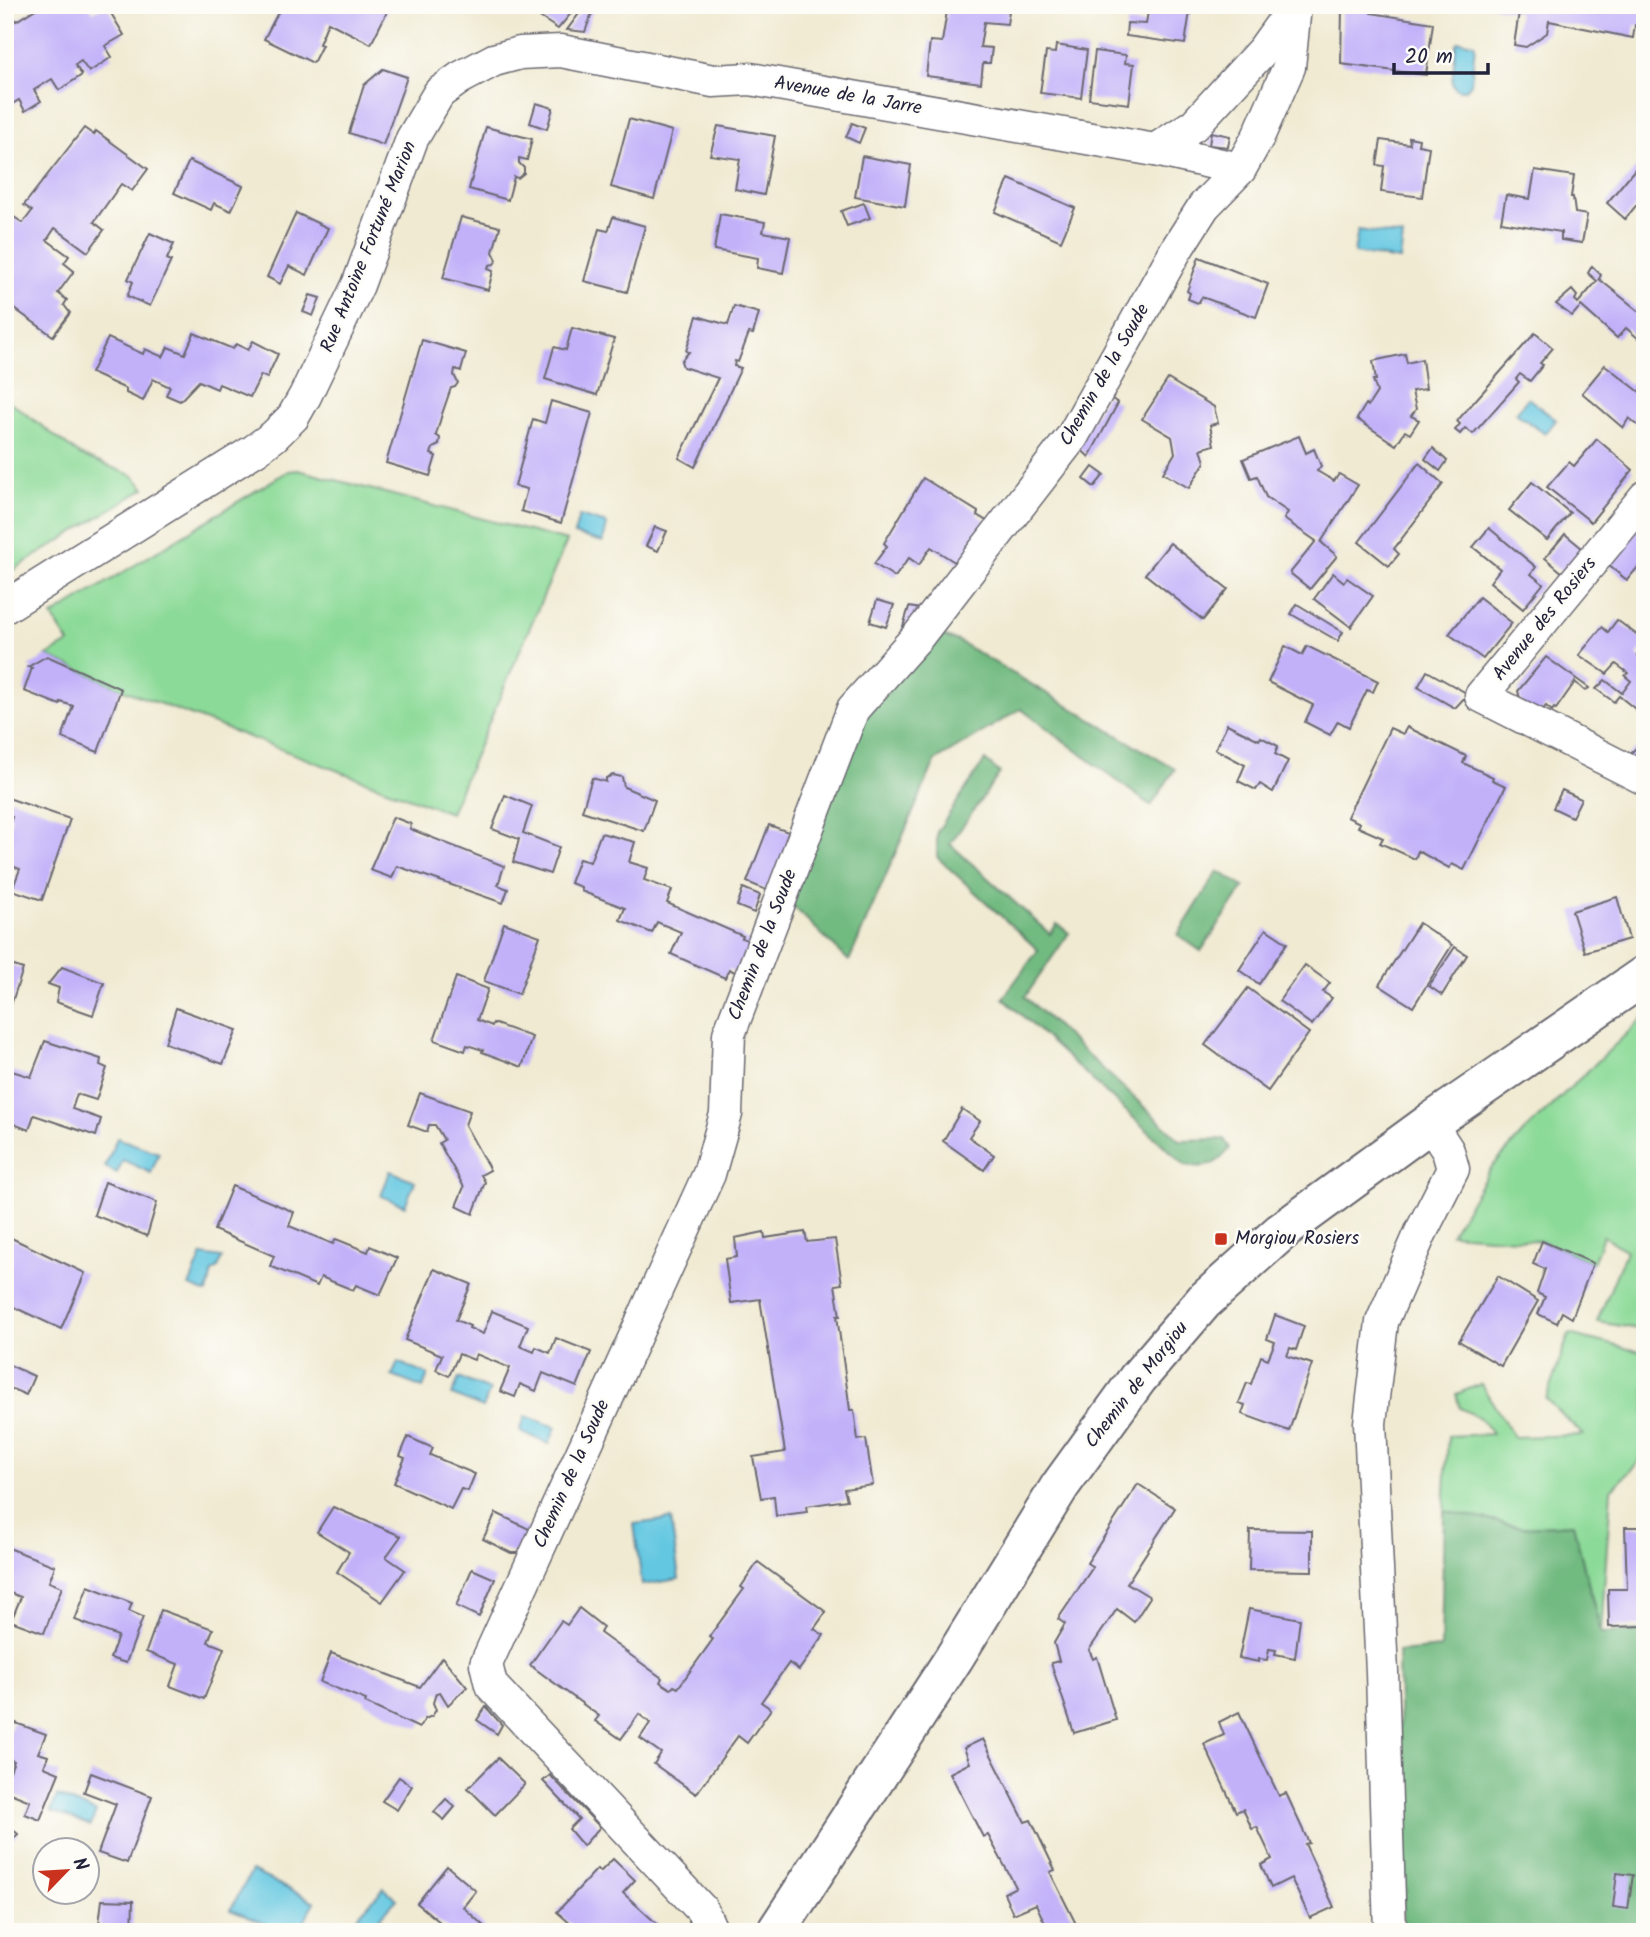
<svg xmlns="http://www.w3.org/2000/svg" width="1650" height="1937" font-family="Kalam,sans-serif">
  <rect width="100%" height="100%" fill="#fdfcf7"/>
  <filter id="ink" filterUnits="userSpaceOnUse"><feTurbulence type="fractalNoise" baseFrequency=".0143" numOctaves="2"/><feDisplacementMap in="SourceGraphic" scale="14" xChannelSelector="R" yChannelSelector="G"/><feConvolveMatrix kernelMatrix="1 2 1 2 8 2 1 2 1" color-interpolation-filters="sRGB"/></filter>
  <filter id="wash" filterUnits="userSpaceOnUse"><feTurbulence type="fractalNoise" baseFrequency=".00686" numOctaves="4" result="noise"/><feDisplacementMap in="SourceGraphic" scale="28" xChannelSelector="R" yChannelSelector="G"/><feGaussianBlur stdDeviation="1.57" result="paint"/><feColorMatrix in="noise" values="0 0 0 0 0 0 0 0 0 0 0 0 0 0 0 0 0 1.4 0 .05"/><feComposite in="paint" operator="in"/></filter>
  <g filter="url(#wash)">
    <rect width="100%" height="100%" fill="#f0ead2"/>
    <g fill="#8cda98" stroke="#577e6a" stroke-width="2">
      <path d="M5,398L80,455L132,475L145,488L5,575Z"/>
      <path d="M298,470L567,541L450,813L121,689L47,656L69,643L52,616L288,471Z"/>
      <path d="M1645,1016V1330L1597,1322L1626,1251L1603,1236L1593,1263L1542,1241L1451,1234L1491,1168L1523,1133Z"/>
      <path d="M1569,1334L1645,1353V1428L1640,1461L1611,1490L1601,1633L1573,1524L1522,1527L1444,1511L1448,1436L1492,1434L1480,1418L1460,1408L1456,1394L1481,1384L1514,1437L1583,1435L1546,1399Z"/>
    </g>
    <g fill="#71ba80" stroke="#4a6e5e" stroke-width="2">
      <path d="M937,634L958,641L1175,769L1151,806L1021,709L935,761L849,961L791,904L863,718Z"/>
      <path d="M985,760L1000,773L950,844L1050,934L1057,924L1069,933L1025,997L1180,1140L1224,1139L1230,1148C1217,1166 1206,1169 1185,1165L1003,998L1038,950L937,857V832Z"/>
      <path d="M1218,871L1244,887L1201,951L1178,935Z"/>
      <path d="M1444,1511L1522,1527L1573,1524L1601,1633L1645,1631V1932H1403L1398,1652L1441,1648Z"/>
    </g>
    <g fill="#63c7e1" stroke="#42748e" stroke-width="2">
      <path d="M1459,41L1473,43L1475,45L1471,84L1467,89C1459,91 1456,90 1452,83L1456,44Z"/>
      <path d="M1358,230L1403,236L1400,260L1354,253Z"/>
      <path d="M1528,398L1556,420L1545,434L1516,413Z"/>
      <path d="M579,516L607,524L603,542L574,534Z"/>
      <path d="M117,1138L159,1153L151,1173L123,1160L117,1173L105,1167Z"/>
      <path d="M390,1171L415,1181L405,1206L381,1196Z"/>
      <path d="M202,1255L222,1258L218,1268L212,1272L207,1293L189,1286Z"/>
      <path d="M398,1362L428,1375L423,1388L392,1376Z"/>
      <path d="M459,1378L490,1390L483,1408L452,1395Z"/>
      <path d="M525,1416L556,1427L549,1444L520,1431Z"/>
      <path d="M671,1519L679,1579L642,1585L634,1524Z"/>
      <path d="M57,1796L96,1812L91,1826L51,1811Z"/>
      <path d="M252,1871L315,1902L298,1932H287L230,1910Z"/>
      <path d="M384,1888L397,1899L368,1931L354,1920Z"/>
    </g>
    <g id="blocks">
      <g fill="#c2b1f9">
        <path d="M42,5H89L93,12L106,5L124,35L105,46L112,57L89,72L81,61L75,65L82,75L59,90L52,79L34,90L41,101L25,111L19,100L7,107L5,13L10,11L16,21Z"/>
        <path d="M282,5H375L389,8L371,44L328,22L319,44L322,45L313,63L264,39Z"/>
        <path d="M539,5H578L558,29L535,14Z"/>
        <path d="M948,5H1003V10L1009,11L1007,24L984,22L980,47L992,48L990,63H983L981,83L926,76L930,41L942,42Z"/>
        <path d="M1149,5H1191L1185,44L1126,36L1127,23L1146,24Z"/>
        <path d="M1330,5H1370L1371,13L1433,23L1426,75L1341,64L1342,8Z"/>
        <path d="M1486,5H1645V22L1644,26L1635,25L1633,38L1549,21L1547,33L1526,47L1514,45L1519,12Z"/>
        <path d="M584,7L593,10L585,32L567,30Z"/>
        <path d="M1056,45L1087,50L1081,98L1040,93L1046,52L1055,53Z"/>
        <path d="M1095,51L1126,55L1125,63L1134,64L1129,104L1089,99Z"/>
        <path d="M383,69L407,77L383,145L349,133L364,85Z"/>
        <path d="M536,103L553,108L547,129L530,123Z"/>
        <path d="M629,119L672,131L654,199L611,187Z"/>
        <path d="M852,123L865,128L859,143L846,137Z"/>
        <path d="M718,126L775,136L764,195L735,189L740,159L710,155Z"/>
        <path d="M486,127L532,139L527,160L519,158V163L524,168V173L518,178L514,177L508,200L469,189Z"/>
        <path d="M84,128L94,135L96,131L148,169L132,191L121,184L94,222L104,230L88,252L55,228L47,240L69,256L64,263L74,271L58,293L67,300L64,305L70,313L53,336L5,302V211L23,223L32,211L24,205Z"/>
        <path d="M1211,132L1230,136L1228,147L1209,145Z"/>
        <path d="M1409,137L1419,139L1418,145L1429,147L1422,197L1381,192L1384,166L1377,165L1381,140L1410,144Z"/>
        <path d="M862,156L911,165L905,206L855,197Z"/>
        <path d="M189,161L243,186L231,211L214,203L211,210L174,193Z"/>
        <path d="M1640,163L1645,167V195L1625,219L1607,203Z"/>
        <path d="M1535,170L1574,176L1571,197H1573L1575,213L1587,215L1582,243L1561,240V232L1501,222L1506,195L1530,199Z"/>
        <path d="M1009,179L1075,208L1061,241L995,212Z"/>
        <path d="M864,203L870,218L847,226L841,211Z"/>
        <path d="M296,213L328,228L307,275L289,266L280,284L267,277Z"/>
        <path d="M720,214L765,222L763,232L790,237L783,273L757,268L758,258L714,250Z"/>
        <path d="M461,217L500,227L493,252L497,260L494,264L489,265L488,269L493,271L488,290L443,278Z"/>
        <path d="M613,217L645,226L627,292L584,281L599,229L608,231Z"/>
        <path d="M150,233L174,244L167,259L171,261L150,306L127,296L133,282L128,279Z"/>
        <path d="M1199,257L1268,284L1256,317L1202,297L1198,303L1188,299L1190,293L1187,291Z"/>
        <path d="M1592,266L1601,275L1599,279L1645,316V333L1639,339L1626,328L1617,338L1581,306L1572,316L1556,304L1572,290L1577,296L1575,300L1578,303L1597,281L1588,273Z"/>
        <path d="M310,295L320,298L313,316L303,312Z"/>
        <path d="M734,306L759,313L753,334L749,333L738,362L735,361L734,366L741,368L695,467L679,458L718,378L683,367L681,361L689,352L686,351L697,316L728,325Z"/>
        <path d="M572,328L614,339L597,395L545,379L554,347L566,350Z"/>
        <path d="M194,333L233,349L236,344L248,350L253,341L278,354L267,378L261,375L250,397L219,384L217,389L199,381L180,401L166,395L170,387L153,379L143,401L126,393V389L91,373L108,338L143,354L145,349L163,357L168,347L185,354Z"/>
        <path d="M1535,333L1553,348L1540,363L1543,365L1530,381L1520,374L1516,379L1519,382L1473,434L1465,428L1460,434L1455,430L1460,424L1457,421Z"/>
        <path d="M422,340L466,353L461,371L455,369L454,375L458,383L455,387L451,388L442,414L436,435L440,438L439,445L433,448L431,454L436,456L430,476L386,463Z"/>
        <path d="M1405,354L1407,363L1422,359L1426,389L1412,391L1416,409L1411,416L1419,420L1410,434L1405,431L1396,445L1357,419L1366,404L1368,406L1377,392L1373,380H1376L1373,361Z"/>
        <path d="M1605,365L1645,396V431L1629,418L1623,428L1582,393Z"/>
        <path d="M1168,379L1214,407L1218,423L1210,425L1214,445L1201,449L1205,462L1189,488L1163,473L1175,453L1172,437L1142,419Z"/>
        <path d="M1106,395L1118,403L1089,457L1077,446Z"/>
        <path d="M551,401L592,413L561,523L521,511L527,489L515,486L533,419L545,423Z"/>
        <path d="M1299,436L1306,453L1314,449L1321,466L1317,471L1334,481L1339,474L1358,485L1321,542L1337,556L1310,589L1290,573L1316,541L1284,519L1288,512L1266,497L1257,476L1251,478L1243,459Z"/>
        <path d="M1597,439L1633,470L1591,522L1547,487L1569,462L1574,466Z"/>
        <path d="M1433,448L1447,461L1440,471L1425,459Z"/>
        <path d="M1419,463L1443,484L1394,549L1399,554L1389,566L1359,542Z"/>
        <path d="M1093,467L1104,475L1094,487L1084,479Z"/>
        <path d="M923,478L978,512L977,515L993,525L961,566L931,547L919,565L909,558L895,577L874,564L887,546L884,543Z"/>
        <path d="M1532,482L1570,513L1547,540L1509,510Z"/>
        <path d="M655,527L667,531L658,551L646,546Z"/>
        <path d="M1489,528L1536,567L1531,574L1543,584L1523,609L1490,582L1500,569L1473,547Z"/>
        <path d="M1638,528L1645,533V572L1638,567L1627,580L1608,565Z"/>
        <path d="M1565,534L1583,549L1564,574L1545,558Z"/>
        <path d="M1170,543L1228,589L1203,620L1145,574Z"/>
        <path d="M1333,573L1344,582L1347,578L1373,596L1351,627L1314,599Z"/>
        <path d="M1479,597L1512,623L1483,659L1449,634Z"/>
        <path d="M877,600L894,605L886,627L870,622Z"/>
        <path d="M1297,604L1343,632L1338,641L1291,614Z"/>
        <path d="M909,607L926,610L901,633Z"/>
        <path d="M1617,620L1645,641V646L1637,655L1645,662V717L1619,696L1614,702L1596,689L1605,680L1622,693L1631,681L1625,676L1628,673L1616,664L1607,674L1579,655L1602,627L1608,632Z"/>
        <path d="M1285,646L1302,655L1307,646L1378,681L1373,692L1367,690L1349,727L1338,721L1330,735L1305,722L1313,705L1268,682Z"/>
        <path d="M47,656L121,689L98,752L62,738L73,706L61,702L60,705L24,691L32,668L28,667Z"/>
        <path d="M1546,657L1589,688L1585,691L1575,682L1556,709L1554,708L1552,711L1546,706L1538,716L1523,709L1518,691Z"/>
        <path d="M1427,671L1468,694L1455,708L1418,687Z"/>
        <path d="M1227,724L1259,740L1261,737L1278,746L1275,754L1288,761L1273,792L1260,784L1256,790L1238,781L1245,765L1215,749Z"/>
        <path d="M1407,727L1466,756L1463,763L1493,777L1492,780L1506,786L1464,870L1452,864L1449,868L1418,851L1415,859L1380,843L1383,838L1358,827L1360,823L1347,817L1390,728L1403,734Z"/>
        <path d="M1645,739V770L1624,760Z"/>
        <path d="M613,775L622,777L624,787L655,800L644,831L582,811L592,778L606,782V778Z"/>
        <path d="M1562,790L1581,799L1572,817L1553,808Z"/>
        <path d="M505,795L532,806L523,833L559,847L550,874L513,862L519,839L492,829Z"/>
        <path d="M5,797L70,819L42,900L12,890L20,869L12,866L5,853V837L12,817L5,815Z"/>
        <path d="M393,817L411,824L410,829L504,866L498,885L508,889L503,903L397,866L392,878L370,870Z"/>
        <path d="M769,825L794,834L771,892L747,882Z"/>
        <path d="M601,833L635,842L629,862L648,868L644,880L672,890L667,903L743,936L742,938L754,943L741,975L729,969L725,978L671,954L681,932L657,922L652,933L620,920L625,908L581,891V887L570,883L579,859L590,862Z"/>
        <path d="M743,888L760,895L754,913L737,906Z"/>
        <path d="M1617,897L1629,939L1585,952L1572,911Z"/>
        <path d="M504,923L540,936L519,994L484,981Z"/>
        <path d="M1419,923L1452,945L1413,1007L1379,985Z"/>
        <path d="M1266,929L1287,943L1259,984L1239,970Z"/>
        <path d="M1455,947L1467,955L1442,995L1429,986Z"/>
        <path d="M5,963L23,969L9,1011L5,1010Z"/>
        <path d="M1305,965L1330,983L1323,992L1332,998L1312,1025L1279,1001Z"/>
        <path d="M62,967L104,983L93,1015L56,1002L59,988L48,984Z"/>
        <path d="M456,977L488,989L477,1020L492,1026L493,1023L532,1037L522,1067L482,1052L483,1050L467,1045L465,1051L434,1040Z"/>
        <path d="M1248,988L1309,1033L1268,1091L1205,1045Z"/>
        <path d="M176,1008L237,1030L223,1064L165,1043Z"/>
        <path d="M45,1041L101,1059L100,1065L107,1068L96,1100L77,1094L72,1109L101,1119L96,1136L34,1115L29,1130L11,1123L13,1119L5,1115V1092L12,1071L31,1077Z"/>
        <path d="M420,1093L470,1111L465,1125L490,1170L481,1175L485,1182L473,1214L456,1206L464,1187L439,1143L444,1140L435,1125H429L427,1132L408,1125Z"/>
        <path d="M962,1109L980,1121L969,1137L994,1155L984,1170L943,1141Z"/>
        <path d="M105,1182L157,1202L147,1236L94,1215Z"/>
        <path d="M232,1186L294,1212L289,1226L333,1244L336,1239L368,1252L370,1246L397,1258L380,1295L356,1285L353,1290L321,1277L317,1286L270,1266L274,1256L214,1230Z"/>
        <path d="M764,1232L765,1238L805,1232L807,1242L835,1239L842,1284L835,1285L840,1316H837L850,1410H854L858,1440L866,1439L873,1485L844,1489L847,1500L806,1506L807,1512L776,1516L774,1496L761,1498L753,1457L785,1452L760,1299L731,1303L725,1259L737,1257L735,1238Z"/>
        <path d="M5,1235L85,1273L61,1329L5,1303Z"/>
        <path d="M1542,1241L1593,1263L1572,1318L1562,1312L1557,1323L1538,1314L1545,1297L1537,1293L1545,1269L1533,1264Z"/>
        <path d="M434,1269L471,1284L456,1320L470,1326L469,1328L483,1334L492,1311L528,1326L520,1346L534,1352L536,1347L550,1353L556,1338L591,1352L577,1387L543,1373L536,1391L520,1384L515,1397L500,1391L510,1368L476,1354L474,1360L459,1354L449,1376L436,1370L442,1355L405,1340Z"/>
        <path d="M1498,1276L1538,1301L1501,1366L1459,1341Z"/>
        <path d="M1275,1315L1304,1326L1296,1350L1290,1348L1287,1356L1312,1364L1289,1431L1242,1414L1245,1405L1239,1403L1247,1383L1251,1384L1261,1356L1268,1359L1275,1342L1267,1339Z"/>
        <path d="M5,1363L34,1376L26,1395L5,1386Z"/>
        <path d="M408,1437L433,1448L430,1455L475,1474L468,1491L461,1489L451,1509L394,1483L405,1458L400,1456Z"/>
        <path d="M1138,1484L1175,1508L1127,1583L1150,1597L1134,1622L1117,1609L1089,1650L1093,1659L1097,1657L1116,1720L1074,1733L1051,1663L1059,1661L1054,1643L1065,1624L1058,1619L1093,1567L1087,1563Z"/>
        <path d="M333,1507L401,1536L386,1557L405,1570L382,1602L337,1572L349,1552L317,1532Z"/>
        <path d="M496,1513L531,1530L520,1553H511L483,1539Z"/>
        <path d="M1625,1527H1645V1626L1609,1627L1608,1589H1627Z"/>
        <path d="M1250,1530L1312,1531V1571L1249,1570Z"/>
        <path d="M6,1547L55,1566L49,1582L62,1587L44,1633L11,1621L21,1597L5,1591Z"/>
        <path d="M758,1562L826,1612L814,1629L824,1635L799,1670L789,1663L761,1702L771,1709L747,1743L738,1736L696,1794L654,1764L661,1753L640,1738L650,1723L639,1714L621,1739L595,1721L599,1716L530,1665L561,1621L567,1625L579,1608L603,1627L600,1633L662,1678L660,1682L671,1689L674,1686L678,1688L713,1639L709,1637L744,1589L741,1587Z"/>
        <path d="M472,1569L495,1579L479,1617L456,1606Z"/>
        <path d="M88,1586L132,1603L129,1611L143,1617L126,1663L110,1658L118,1636L75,1620Z"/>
        <path d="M1249,1609L1300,1619L1295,1658L1275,1654L1276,1650L1269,1649L1267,1660L1259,1659V1662L1239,1658Z"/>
        <path d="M161,1610L213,1629L208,1642L224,1648L204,1699L170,1686L178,1664L146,1652Z"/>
        <path d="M331,1653L420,1687L442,1657L467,1687L448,1705L440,1692L436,1693L433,1703L436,1710L432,1716L425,1719L419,1728L365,1703L366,1700L320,1682Z"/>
        <path d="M486,1707L502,1725L497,1734L477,1720Z"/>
        <path d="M1239,1712L1279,1796L1286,1793L1309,1843L1305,1844L1334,1907L1310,1918L1291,1878L1271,1888L1261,1865L1272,1859L1257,1827L1252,1829L1243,1809L1236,1812L1204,1744L1224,1735L1219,1722Z"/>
        <path d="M13,1722L46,1734L38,1753L48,1756L44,1767L59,1773L40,1820L25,1814L30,1801L5,1791V1784L14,1761L5,1758V1743Z"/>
        <path d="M983,1739L1025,1822L1031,1820L1055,1870L1050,1872L1080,1932H1049L1036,1904L1013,1914L1004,1893L1016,1887L988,1835L983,1837L950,1773L970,1763L964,1748Z"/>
        <path d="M498,1758L525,1784L495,1815L468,1788Z"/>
        <path d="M91,1773L152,1796L127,1863L98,1853L116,1804L84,1792Z"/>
        <path d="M550,1775L600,1827L583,1846L569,1829L579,1819L543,1781Z"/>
        <path d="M399,1777L412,1786L397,1810L382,1801Z"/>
        <path d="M446,1799L455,1807L444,1820L434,1812Z"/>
        <path d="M5,1823L18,1834L5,1848Z"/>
        <path d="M613,1859L635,1880L623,1893L666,1932H580L557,1912L597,1869L600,1872Z"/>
        <path d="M447,1866L476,1891L463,1907L485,1927L481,1932H452L417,1903Z"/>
        <path d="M1617,1873L1633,1875L1628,1909L1613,1907Z"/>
        <path d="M102,1900L133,1901L132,1932H103L104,1930L99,1924Z"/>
      </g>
    </g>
  </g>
  <g filter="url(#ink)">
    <use href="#blocks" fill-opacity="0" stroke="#6a6870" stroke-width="2"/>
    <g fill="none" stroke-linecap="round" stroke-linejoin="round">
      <defs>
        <g id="minor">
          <path d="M1155,150L1194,125L1263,50L1294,7"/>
          <path d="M1645,497L1481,696L1645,779"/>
          <path d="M5,607L255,450L274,436L293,417L305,396L358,285L412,139L439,93L460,78L494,60L520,53L561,51L713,81L750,79L1155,150L1240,169"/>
          <path d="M712,1932L702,1910L491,1685L486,1664L709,1174L726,1114L729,1034L853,709L919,635L1072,437L1176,250L1204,206L1240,169L1258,137L1289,67L1295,6"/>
          <path d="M1390,1932L1382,1672L1370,1423L1382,1322L1421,1232L1453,1169L1448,1151L1430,1123"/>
        </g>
        <path id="tertiary" d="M776,1932L954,1658L1060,1486L1138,1378L1204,1301L1281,1232L1430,1123L1645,975"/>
      </defs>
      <use href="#minor" stroke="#6a6870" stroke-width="35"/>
      <use href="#tertiary" stroke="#6a6870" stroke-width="42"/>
      <use href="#minor" stroke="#fff" stroke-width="32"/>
      <use href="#tertiary" stroke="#fff" stroke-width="38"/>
    </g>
  </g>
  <rect fill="#c8321e" stroke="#fdfcf7" stroke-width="2.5" x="1214" y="1232" width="14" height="14" rx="3.5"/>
  <g text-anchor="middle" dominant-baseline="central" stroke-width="5" stroke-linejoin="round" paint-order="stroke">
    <g font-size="19" fill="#22223b" stroke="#fdfcf7">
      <text transform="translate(848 96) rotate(10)">Avenue de la Jarre</text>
      <text transform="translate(369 247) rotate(-68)">Rue Antoine Fortuné Marion</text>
      <text transform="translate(1105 375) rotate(-60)">Chemin de la Soude</text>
      <text transform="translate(1545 619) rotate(-51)">Avenue des Rosiers</text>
      <text transform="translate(763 945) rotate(-69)">Chemin de la Soude</text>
      <text transform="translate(1137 1385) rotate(-52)">Chemin de Morgiou</text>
      <text transform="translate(572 1474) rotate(-66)">Chemin de la Soude</text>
    </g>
    <g font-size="19" fill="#22223b" stroke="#fdfcf7" text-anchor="start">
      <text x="1235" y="1239">Morgiou Rosiers</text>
    </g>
  </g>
  <rect width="1650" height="1937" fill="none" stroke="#fdfcf7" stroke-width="28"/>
  <g transform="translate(66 1871) rotate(65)"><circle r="33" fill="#fdfcf7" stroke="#a5a5ac" stroke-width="2"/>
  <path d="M0-5L12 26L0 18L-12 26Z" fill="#c8321e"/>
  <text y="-10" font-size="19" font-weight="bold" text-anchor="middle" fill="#22223b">N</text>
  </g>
  <path d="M1394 63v10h94v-10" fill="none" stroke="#22223b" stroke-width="3.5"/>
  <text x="1405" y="63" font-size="21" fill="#22223b" stroke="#fdfcf7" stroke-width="5" paint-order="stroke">20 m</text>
</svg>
